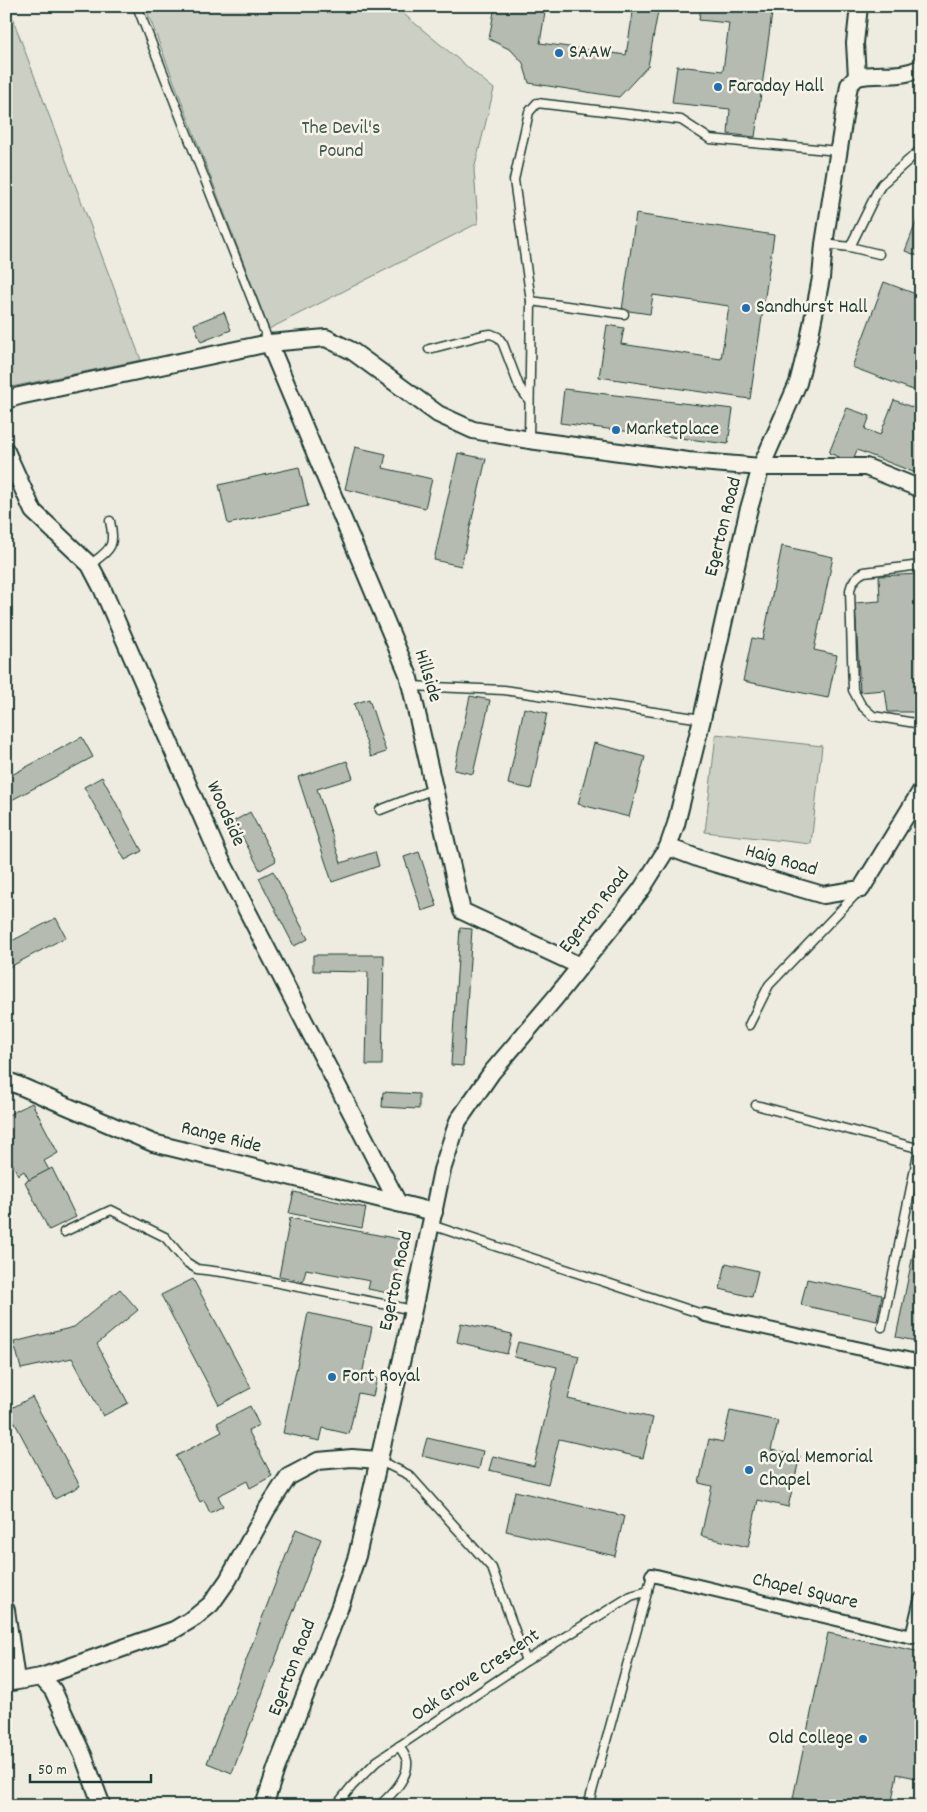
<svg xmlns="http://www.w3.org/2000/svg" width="927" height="1812" font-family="Dekko,sans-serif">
  <rect width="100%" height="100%" fill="#eeece1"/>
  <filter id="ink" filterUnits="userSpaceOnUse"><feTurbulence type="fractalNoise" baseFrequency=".02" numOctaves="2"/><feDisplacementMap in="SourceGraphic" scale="10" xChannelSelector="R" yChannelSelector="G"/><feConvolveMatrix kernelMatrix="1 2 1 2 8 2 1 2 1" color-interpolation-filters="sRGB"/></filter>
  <g filter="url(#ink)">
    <g fill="#cccfc4" stroke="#76867c">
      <path d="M6,6H8L141,360L6,388Z"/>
      <path d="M145,6H394L494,89L474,170L478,223L269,329Z"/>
      <path d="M716,734L822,746L811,844L705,832Z"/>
    </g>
    <g fill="#b5bbb0" stroke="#1f3d34">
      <path d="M495,6H546L540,43L626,55L634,6H659L648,66L619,97L529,83L523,63L511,50L489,39Z"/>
      <path d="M701,6H773L755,137L728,134L730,109L672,103L677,66L723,71L729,23L699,20Z"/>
      <path d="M921,210V257L905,251Z"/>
      <path d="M636,214L774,235L750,399L599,377L607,325L624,328L621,344L721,359L729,306L653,295L650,314L622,310Z"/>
      <path d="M884,282L921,296V393L852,367Z"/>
      <path d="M224,312L231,330L201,342L194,324Z"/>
      <path d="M564,389L733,409L728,444L560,423Z"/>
      <path d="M894,400L919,410L921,404V475L857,450L852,462L829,453L847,408L870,416L865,429L880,435Z"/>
      <path d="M355,447L386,454L383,468L432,479L425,508L345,489Z"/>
      <path d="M458,453L486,459L461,566L434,560Z"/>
      <path d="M299,467L308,506L228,524L219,485Z"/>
      <path d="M782,546L833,557L814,650L837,655L828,698L743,681L752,638L763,640Z"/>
      <path d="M921,574V712H888L885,690L860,692L855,603L880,601L879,576Z"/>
      <path d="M470,696L490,700L473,774L454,770Z"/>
      <path d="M369,699L386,752L371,757L354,704Z"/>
      <path d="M524,708L547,713L531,789L508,784Z"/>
      <path d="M82,737L93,757L6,803V778Z"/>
      <path d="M594,743L645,757L629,817L578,804Z"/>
      <path d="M347,761L353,778L317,789L341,863L375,852L379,866L332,882L298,777Z"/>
      <path d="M102,777L142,851L125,860L84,787Z"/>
      <path d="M250,812L276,861L260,870L234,821Z"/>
      <path d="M419,852L437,906L422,911L404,857Z"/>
      <path d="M273,871L308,939L294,946L259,878Z"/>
      <path d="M56,918L66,937L6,969V944Z"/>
      <path d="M460,928L472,929L463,1066L451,1065Z"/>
      <path d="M313,955H384L382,1065H366L368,972L313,971Z"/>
      <path d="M383,1092L419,1094V1109L382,1107Z"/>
      <path d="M32,1103L58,1153L44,1161L49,1170L29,1180L24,1171L18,1175L6,1151V1116Z"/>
      <path d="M52,1168L76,1217L49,1230L25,1182Z"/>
      <path d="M294,1192L366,1208L362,1228L289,1213Z"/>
      <path d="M921,1216V1342L896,1337Z"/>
      <path d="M290,1218L404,1240L393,1294L368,1289L370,1281L306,1269L303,1281L279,1276Z"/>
      <path d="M726,1263L758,1271L752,1297L720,1289Z"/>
      <path d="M193,1279L251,1388L219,1405L161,1295Z"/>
      <path d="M807,1279L882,1295L877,1321L801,1305Z"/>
      <path d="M120,1289L138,1310L97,1344L128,1403L103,1416L72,1358L21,1369L14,1342L74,1327Z"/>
      <path d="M308,1313L372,1327L362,1375L377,1378L373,1396L358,1393L349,1434L323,1428L320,1441L283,1433Z"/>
      <path d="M461,1323L512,1334L507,1354L457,1342Z"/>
      <path d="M518,1342L579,1356L568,1399L653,1418L643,1458L559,1439L548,1484L489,1470L493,1456L534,1466L557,1367L514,1357Z"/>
      <path d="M32,1397L80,1486L55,1499L8,1410Z"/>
      <path d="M250,1406L259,1425L248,1430L272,1476L250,1488L247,1481L218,1496L223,1506L210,1513L204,1500L200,1502L176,1456L222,1432L217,1423Z"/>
      <path d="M730,1411L778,1421L771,1450L800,1456L788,1507L758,1500L748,1547L701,1536L712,1486L699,1483L709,1439L723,1442Z"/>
      <path d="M427,1438L483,1451L479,1469L422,1456Z"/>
      <path d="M515,1491L624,1516L615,1556L506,1531Z"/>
      <path d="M296,1529L321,1539L232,1773L207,1763Z"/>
      <path d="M828,1633L921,1652V1663L913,1702L921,1703V1779L897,1774L891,1806H831L793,1798Z"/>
    </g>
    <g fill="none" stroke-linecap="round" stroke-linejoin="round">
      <defs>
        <g id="service">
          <path d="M137,6L269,343"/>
          <path d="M824,244L850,247L879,254"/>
          <path d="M850,247L877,192L882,184L921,149"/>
          <path d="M531,301L624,314"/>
          <path d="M429,349L483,335L491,334L498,337L503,344L519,386L528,399"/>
          <path d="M529,440L531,301L514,180L529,112L537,103L681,120L710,139L838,151"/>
          <path d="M90,565C110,549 116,548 110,521"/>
          <path d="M921,565L864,572C856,576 852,581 850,590L853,690L861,705L873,716L921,724"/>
          <path d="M410,686L504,690L702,719"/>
          <path d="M380,810L434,789"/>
          <path d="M749,1025L769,985L858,892"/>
          <path d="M756,1105L921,1149"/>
          <path d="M431,1225L705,1315"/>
          <path d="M64,1232L111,1210L165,1237L186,1262L197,1269L229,1273L413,1310"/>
          <path d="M882,1327L919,1149"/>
          <path d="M378,1460L409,1475L492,1568L526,1661"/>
          <path d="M336,1806L352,1786L377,1761L526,1661L631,1596L648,1591"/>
          <path d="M379,1806C391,1795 409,1778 407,1761C406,1756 402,1751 399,1746"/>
          <path d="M588,1806L652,1575"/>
        </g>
        <g id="pedestrian">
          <path d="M705,1315L921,1362"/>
          <path d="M652,1575L912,1637L921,1599"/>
        </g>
        <g id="minor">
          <path d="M857,77L855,43L859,6"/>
          <path d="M857,77C880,72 898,79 921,68"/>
          <path d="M269,343L408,674L462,911L580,966"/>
          <path d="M6,400L19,396L269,343L326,338L352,351L438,414L473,430L529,440L688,461L761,467H866L921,489"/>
          <path d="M6,451L33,511L90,565L102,588L220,858L398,1203"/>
          <path d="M668,847L700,859L823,895L861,889L921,791"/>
          <path d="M6,1080L153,1143L434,1212"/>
          <path d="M6,1610L16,1680"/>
          <path d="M41,1677L53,1690L83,1755L102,1806"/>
          <path d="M6,1683L41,1677L174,1630L194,1618L211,1604L228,1580L267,1509L288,1477L318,1461L352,1458L378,1460"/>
          <path d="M264,1806L276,1769L339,1609L357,1556L413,1310L442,1170L458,1121L492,1072L555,998L641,890L668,847L676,824L702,719L748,512L761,467L798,383L809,340L821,278L824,244L849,85L857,77"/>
        </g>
      </defs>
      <use href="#service" stroke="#1f3d34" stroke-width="11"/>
      <use href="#pedestrian" stroke="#1f3d34" stroke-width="16"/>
      <use href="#minor" stroke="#1f3d34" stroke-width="20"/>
      <use href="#service" stroke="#f7f3e8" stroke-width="8"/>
      <use href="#pedestrian" stroke="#f7f3e8" stroke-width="12"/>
      <use href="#minor" stroke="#f7f3e8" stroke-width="16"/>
    </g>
  </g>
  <g fill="#1f6fb2" stroke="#f7f3e8" stroke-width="2">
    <circle cx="559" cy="53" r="5"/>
    <circle cx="718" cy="87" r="5"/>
    <circle cx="746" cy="308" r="5"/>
    <circle cx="616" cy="430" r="5"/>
    <circle cx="332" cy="1377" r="5"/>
    <circle cx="749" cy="1470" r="5"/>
    <circle cx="863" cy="1739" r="5"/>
  </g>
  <g text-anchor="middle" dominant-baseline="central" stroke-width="5" stroke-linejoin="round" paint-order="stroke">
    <g font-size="20" fill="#1f3d34" stroke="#f7f3e8" text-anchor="start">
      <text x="569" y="53">SAAW</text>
      <text x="728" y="87">Faraday Hall</text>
      <text x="756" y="308">Sandhurst Hall</text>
      <text x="626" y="430">Marketplace</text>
      <text x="342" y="1377">Fort Royal</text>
      <text x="759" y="1458">Royal Memorial<tspan x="759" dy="23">Chapel</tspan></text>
      <text x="853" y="1739" text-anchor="end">Old College</text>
    </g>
    <g font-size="20" fill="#425a51" stroke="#f7f3e8">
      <text x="341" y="129">The Devil's<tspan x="341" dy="23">Pound</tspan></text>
    </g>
    <g font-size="20" fill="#1f3d34" stroke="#f7f3e8">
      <text transform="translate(724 527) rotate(-76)">Egerton Road</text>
      <text transform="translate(427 676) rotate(73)">Hillside</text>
      <text transform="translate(225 814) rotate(66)">Woodside</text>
      <text transform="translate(781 861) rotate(16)">Haig Road</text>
      <text transform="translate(595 911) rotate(-52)">Egerton Road</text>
      <text transform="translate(221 1138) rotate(14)">Range Ride</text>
      <text transform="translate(397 1281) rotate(-78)">Egerton Road</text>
      <text transform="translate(805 1592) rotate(13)">Chapel Square</text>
      <text transform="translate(293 1668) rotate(-69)">Egerton Road</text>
      <text transform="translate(476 1676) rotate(-34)">Oak Grove Crescent</text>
    </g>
  </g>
  <rect width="927" height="1812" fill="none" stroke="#f7f3e8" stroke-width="25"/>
  <rect x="12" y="12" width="902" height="1787" fill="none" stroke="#1f3d34" stroke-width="2" filter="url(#ink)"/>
  <path d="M30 1774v8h121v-8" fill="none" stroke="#1f3d34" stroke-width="2.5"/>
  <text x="38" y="1774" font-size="15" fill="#1f3d34" stroke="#f7f3e8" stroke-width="4" paint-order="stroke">50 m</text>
</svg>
